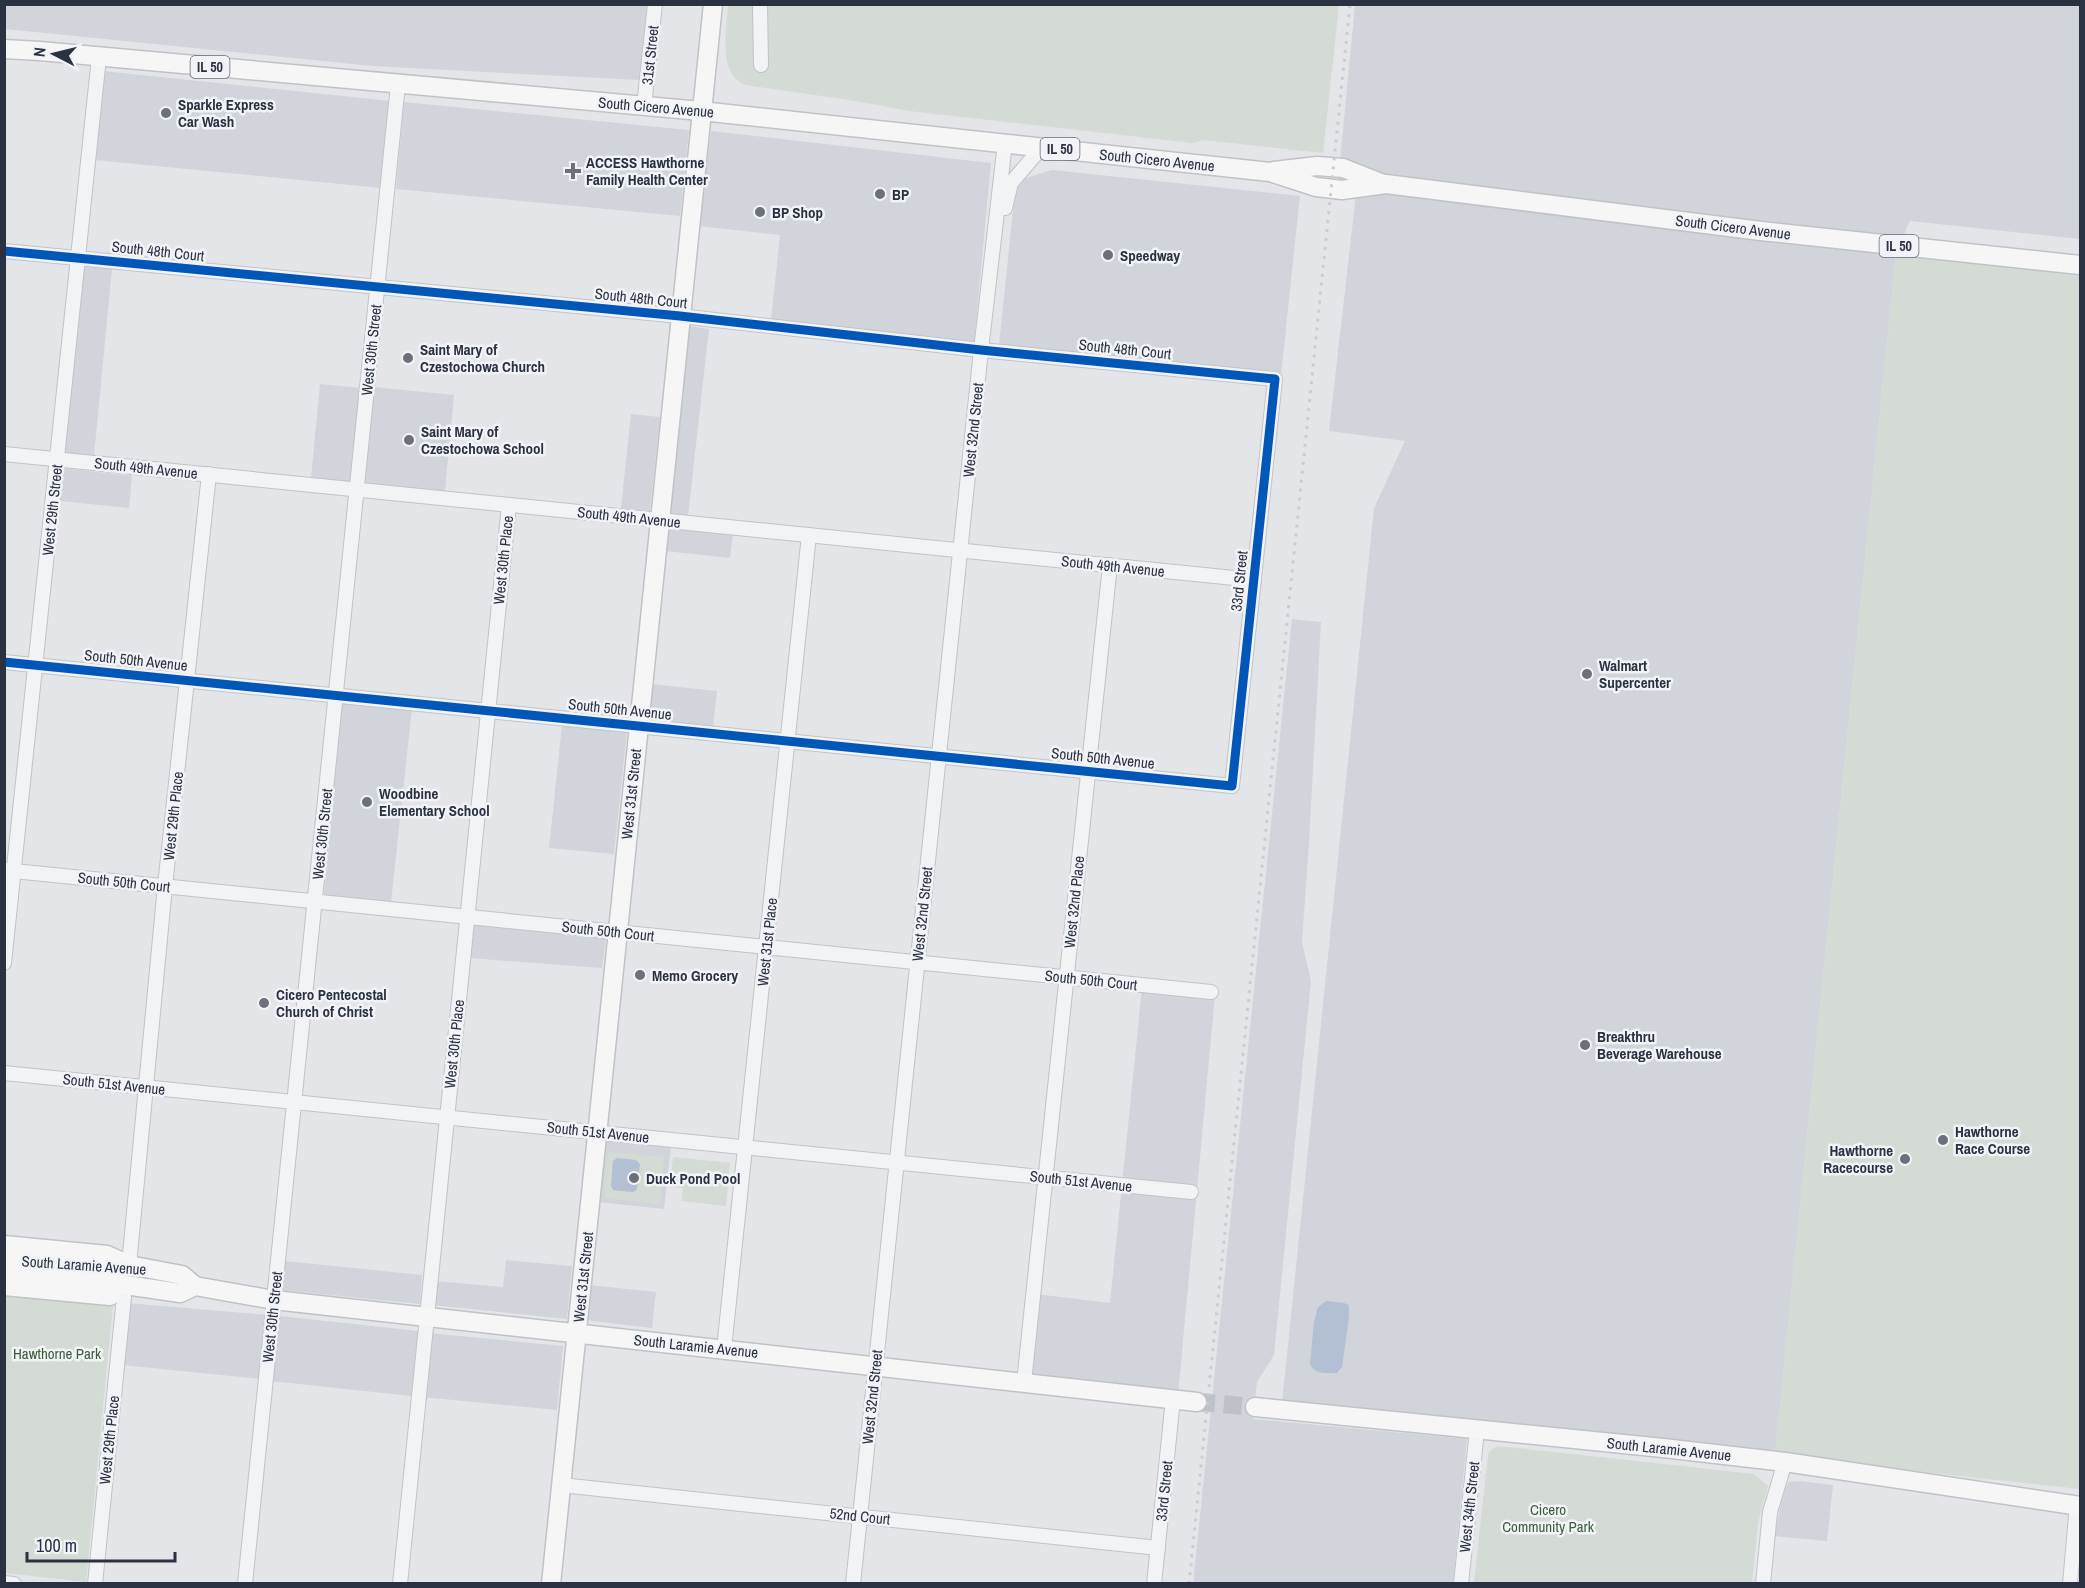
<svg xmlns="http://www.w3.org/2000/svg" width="2085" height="1588" font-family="'Archivo Narrow',sans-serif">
  <rect width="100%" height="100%" fill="#e3e5e8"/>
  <g fill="#d1d4db">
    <path d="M4,5L5,4L647,5L639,80L372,66L5,29Z"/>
    <path d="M1355,5H2080V239L1910,221L1896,253L1775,1456L1282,1403L1374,508L1405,441L1329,431L1357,185L1338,182Z"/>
    <path d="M103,71L391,101L381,188L95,160Z"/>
    <path d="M404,102L689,130L680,216L396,189Z"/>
    <path d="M711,131L991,163L974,344L771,320L780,235L699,226Z"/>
    <path d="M1052,170L1300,196L1281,375L999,345L1015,191L1026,178Z"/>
    <path d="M83,267L112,269L94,456L64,453Z"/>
    <path d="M688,326L709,329L688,516L668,514Z"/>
    <path d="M320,384L361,388L351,482L311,478Z"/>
    <path d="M374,387L454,395L445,491L364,484Z"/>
    <path d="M631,414L660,417L650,511L621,508Z"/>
    <path d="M62,468L132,476L129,508L60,501Z"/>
    <path d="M667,528L733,534L730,558L665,551Z"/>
    <path d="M1292,619L1321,622L1309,843L1302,942L1311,981L1274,1355L1257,1382L1253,1419L1467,1439L1453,1583L1193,1584Z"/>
    <path d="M651,684L717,691L713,727L647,720Z"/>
    <path d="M342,702L412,709L391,902L324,895Z"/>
    <path d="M562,725L627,731L614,854L549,848Z"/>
    <path d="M472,924L606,937L602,968L468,958Z"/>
    <path d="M1142,988L1215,995L1178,1396L1027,1380L1036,1294L1110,1303Z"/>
    <path d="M604,1140L671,1147L664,1209L598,1202Z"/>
    <path d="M506,1260L572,1266L567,1319L432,1305L435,1281L503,1287Z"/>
    <path d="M285,1261L422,1275L420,1304L282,1290Z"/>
    <path d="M589,1285L656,1292L652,1328L585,1320Z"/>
    <path d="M127,1303L267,1315L260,1379L122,1365Z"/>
    <path d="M280,1316L418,1331L411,1396L271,1381Z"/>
    <path d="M429,1333L563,1346L557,1410L422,1397Z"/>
    <path d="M1798,1481L1833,1485L1827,1541L1774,1536L1784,1490L1789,1482Z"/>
  </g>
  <g fill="#d3dbd4">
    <path d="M728,5H1339L1323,153L1204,140L1193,143L909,111L856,101L745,85C717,73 727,29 728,5Z"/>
    <path d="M1896,253L2080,276V1489L1775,1456Z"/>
    <path d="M607,1152L664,1157L660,1204L603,1198Z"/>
    <path d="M673,1157L730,1163L726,1206L682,1201L683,1188L670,1187Z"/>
    <path d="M5,1292L113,1305L86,1582L5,1573Z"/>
    <path d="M1498,1446L1754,1474L1768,1486L1758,1523L1752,1583H1474L1488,1455L1491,1450Z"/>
  </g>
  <g fill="#b3bfd2">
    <path d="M617,1158L636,1160L640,1164L637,1189L633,1192L613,1190L611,1186L613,1161Z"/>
    <path d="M1326,1301L1344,1303L1349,1305V1317L1342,1367L1337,1373C1326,1373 1315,1375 1310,1364L1314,1322L1318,1307Z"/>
  </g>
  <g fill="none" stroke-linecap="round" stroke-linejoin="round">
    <path stroke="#bec1c7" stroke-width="18" stroke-dasharray="18 9" stroke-linecap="butt" d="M1197,1402L1255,1407"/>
    <defs>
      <g id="minor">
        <path d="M760,4L761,65"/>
        <path d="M644,106L655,4"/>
        <path d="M1005,208L1011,183L1042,147"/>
        <path d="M4,251L680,316L981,350L1275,379L1232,786L4,662"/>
        <path d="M4,454L1254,580"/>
        <path d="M4,870L1211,992"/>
        <path d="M4,963L99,57"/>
        <path d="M4,1073L1191,1192"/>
        <path d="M129,1265L165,886L209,474"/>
        <path d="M724,1349L809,535"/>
        <path d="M1024,1382L1110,565"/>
        <path d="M561,1485L1158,1548"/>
        <path d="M4,1583L14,1584"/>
        <path d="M95,1584L124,1297"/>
        <path d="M245,1584L398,84"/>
        <path d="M400,1584L509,505"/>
        <path d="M853,1584L981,350L1005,143"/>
        <path d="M1154,1584L1173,1399"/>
        <path d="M1461,1584L1477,1430"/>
        <path d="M1763,1584L1770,1512L1785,1462"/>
        <path d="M2070,1584L2077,1505"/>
      </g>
      <g id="major">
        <path d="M4,49L40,51L701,111L1270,172L1316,187L1342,190L1386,184L1761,231L2080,265"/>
        <path d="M1274,171L1317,166L1343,168L1381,183"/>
        <path d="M4,1245L107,1255L129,1265"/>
        <path d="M4,1259L108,1270L129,1265L182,1275L195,1286L274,1300L1197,1402"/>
        <path d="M4,1272L112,1283L180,1293L195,1286"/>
        <path d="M4,1286L110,1296"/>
        <path d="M1255,1407L1663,1448L1785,1462L2080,1506"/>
        <path d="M551,1584L713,4"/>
      </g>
    </defs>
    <use href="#minor" stroke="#c1c3c6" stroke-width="16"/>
    <use href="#major" stroke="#c0c2c6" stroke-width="21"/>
    <use href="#minor" stroke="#f2f3f5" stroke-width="14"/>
    <use href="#major" stroke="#f6f6f7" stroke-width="18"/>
    <path stroke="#cccdd0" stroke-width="3" stroke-dasharray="3 6" stroke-linecap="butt" d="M1189,1584L1350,4"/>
    <defs>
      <path id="cycleway" d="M4,251L680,316L981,350L1275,379L1232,786L4,662"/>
    </defs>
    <use href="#cycleway" stroke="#f1f3f7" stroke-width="13"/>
    <use href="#cycleway" stroke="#0057b8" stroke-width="9"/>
  </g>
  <g fill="#6b707b" stroke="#f1f3f7" stroke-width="2">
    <circle cx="166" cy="113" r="6"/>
    <path d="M570 162h6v6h6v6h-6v6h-6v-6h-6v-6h6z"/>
    <circle cx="880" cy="194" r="6"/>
    <circle cx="760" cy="212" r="6"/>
    <circle cx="1108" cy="255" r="6"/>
    <circle cx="408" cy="358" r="6"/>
    <circle cx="409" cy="440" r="6"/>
    <circle cx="1587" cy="674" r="6"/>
    <circle cx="367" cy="802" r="6"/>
    <circle cx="640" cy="975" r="6"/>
    <circle cx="264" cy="1003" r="6"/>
    <circle cx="1585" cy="1045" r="6"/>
    <circle cx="1943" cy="1140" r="6"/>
    <circle cx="1905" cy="1159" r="6"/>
    <circle cx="634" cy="1178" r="6"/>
  </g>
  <g text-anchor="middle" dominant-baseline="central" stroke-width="5" stroke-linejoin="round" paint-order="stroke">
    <g fill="#f1f3f7" stroke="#666b78" stroke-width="1.5">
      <rect x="190.5" y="56" width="39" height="22" rx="4.5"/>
      <rect x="1040.5" y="138" width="39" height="22" rx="4.5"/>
      <rect x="1879.5" y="235" width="39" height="22" rx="4.5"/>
    </g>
    <g font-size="14" font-weight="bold" fill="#2a3141">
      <text x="210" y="67">IL 50</text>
      <text x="1060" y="149">IL 50</text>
      <text x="1899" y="246">IL 50</text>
    </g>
    <g font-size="15" fill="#2a3141" stroke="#f1f3f7">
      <text transform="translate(650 55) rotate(-84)">31st Street</text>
      <text transform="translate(656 107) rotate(5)">South Cicero Avenue</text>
      <text transform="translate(1157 160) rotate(6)">South Cicero Avenue</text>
      <text transform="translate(1733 227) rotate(7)">South Cicero Avenue</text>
      <text transform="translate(158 251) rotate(6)">South 48th Court</text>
      <text transform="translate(641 298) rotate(6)">South 48th Court</text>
      <text transform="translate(1125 349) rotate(6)">South 48th Court</text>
      <text transform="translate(371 350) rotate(-84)">West 30th Street</text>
      <text transform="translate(973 430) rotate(-84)">West 32nd Street</text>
      <text transform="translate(146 468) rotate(6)">South 49th Avenue</text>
      <text transform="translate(52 510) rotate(-84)">West 29th Street</text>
      <text transform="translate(629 517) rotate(6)">South 49th Avenue</text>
      <text transform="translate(503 560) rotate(-84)">West 30th Place</text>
      <text transform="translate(1113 566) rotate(6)">South 49th Avenue</text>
      <text transform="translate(1239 581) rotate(-84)">33rd Street</text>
      <text transform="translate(136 660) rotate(6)">South 50th Avenue</text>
      <text transform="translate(620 709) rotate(6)">South 50th Avenue</text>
      <text transform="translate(1103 758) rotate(6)">South 50th Avenue</text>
      <text transform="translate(631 794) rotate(-84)">West 31st Street</text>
      <text transform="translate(173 816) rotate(-84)">West 29th Place</text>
      <text transform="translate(322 834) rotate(-84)">West 30th Street</text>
      <text transform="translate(124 882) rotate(6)">South 50th Court</text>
      <text transform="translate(1074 902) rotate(-84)">West 32nd Place</text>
      <text transform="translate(922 914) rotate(-84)">West 32nd Street</text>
      <text transform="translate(608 931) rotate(6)">South 50th Court</text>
      <text transform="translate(767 942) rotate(-84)">West 31st Place</text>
      <text transform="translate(1091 980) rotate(6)">South 50th Court</text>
      <text transform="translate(454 1044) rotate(-84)">West 30th Place</text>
      <text transform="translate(114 1084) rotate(6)">South 51st Avenue</text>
      <text transform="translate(598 1132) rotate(6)">South 51st Avenue</text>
      <text transform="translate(1081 1181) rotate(6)">South 51st Avenue</text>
      <text transform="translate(84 1265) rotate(4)">South Laramie Avenue</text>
      <text transform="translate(583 1277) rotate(-84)">West 31st Street</text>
      <text transform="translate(272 1317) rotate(-84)">West 30th Street</text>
      <text transform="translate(696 1346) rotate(6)">South Laramie Avenue</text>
      <text transform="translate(872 1397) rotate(-84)">West 32nd Street</text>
      <text transform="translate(109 1440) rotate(-84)">West 29th Place</text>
      <text transform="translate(1669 1449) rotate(6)">South Laramie Avenue</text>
      <text transform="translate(1164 1491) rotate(-84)">33rd Street</text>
      <text transform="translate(1469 1507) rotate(-84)">West 34th Street</text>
      <text transform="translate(860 1516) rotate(6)">52nd Court</text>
    </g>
    <g font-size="15" font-weight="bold" fill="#2a3141" stroke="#f1f3f7" text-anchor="start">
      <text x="178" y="104">Sparkle Express<tspan x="178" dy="17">Car Wash</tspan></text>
      <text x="586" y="162">ACCESS Hawthorne<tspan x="586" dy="17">Family Health Center</tspan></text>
      <text x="892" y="194">BP</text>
      <text x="772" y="212">BP Shop</text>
      <text x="1120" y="255">Speedway</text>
      <text x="420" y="349">Saint Mary of<tspan x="420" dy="17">Czestochowa Church</tspan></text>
      <text x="421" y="431">Saint Mary of<tspan x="421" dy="17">Czestochowa School</tspan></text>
      <text x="1599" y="665">Walmart<tspan x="1599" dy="17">Supercenter</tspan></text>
      <text x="379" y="793">Woodbine<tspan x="379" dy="17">Elementary School</tspan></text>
      <text x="652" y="975">Memo Grocery</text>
      <text x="276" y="994">Cicero Pentecostal<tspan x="276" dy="17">Church of Christ</tspan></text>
      <text x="1597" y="1036">Breakthru<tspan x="1597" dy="17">Beverage Warehouse</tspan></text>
      <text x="1955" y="1131">Hawthorne<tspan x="1955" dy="17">Race Course</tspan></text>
      <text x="1893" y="1150" text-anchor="end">Hawthorne<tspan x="1893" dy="17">Racecourse</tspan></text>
      <text x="646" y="1178">Duck Pond Pool</text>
    </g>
    <g font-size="15" fill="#3c5c38" stroke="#f1f3f7">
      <text x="57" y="1353">Hawthorne Park</text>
      <text x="1548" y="1509">Cicero<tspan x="1548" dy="17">Community Park</tspan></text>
    </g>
  </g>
  <rect width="2085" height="1588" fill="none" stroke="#2a3141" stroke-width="12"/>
  <g transform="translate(54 54) rotate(277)" stroke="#f1f3f7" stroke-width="4.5" paint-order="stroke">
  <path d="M0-4.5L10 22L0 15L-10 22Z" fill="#2a3141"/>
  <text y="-9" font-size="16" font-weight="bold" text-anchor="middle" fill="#2a3141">N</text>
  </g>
  <path d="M27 1552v9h148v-9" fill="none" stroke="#2a3141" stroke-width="3"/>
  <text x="36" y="1552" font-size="18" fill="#2a3141" stroke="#f1f3f7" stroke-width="4.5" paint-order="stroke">100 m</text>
</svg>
